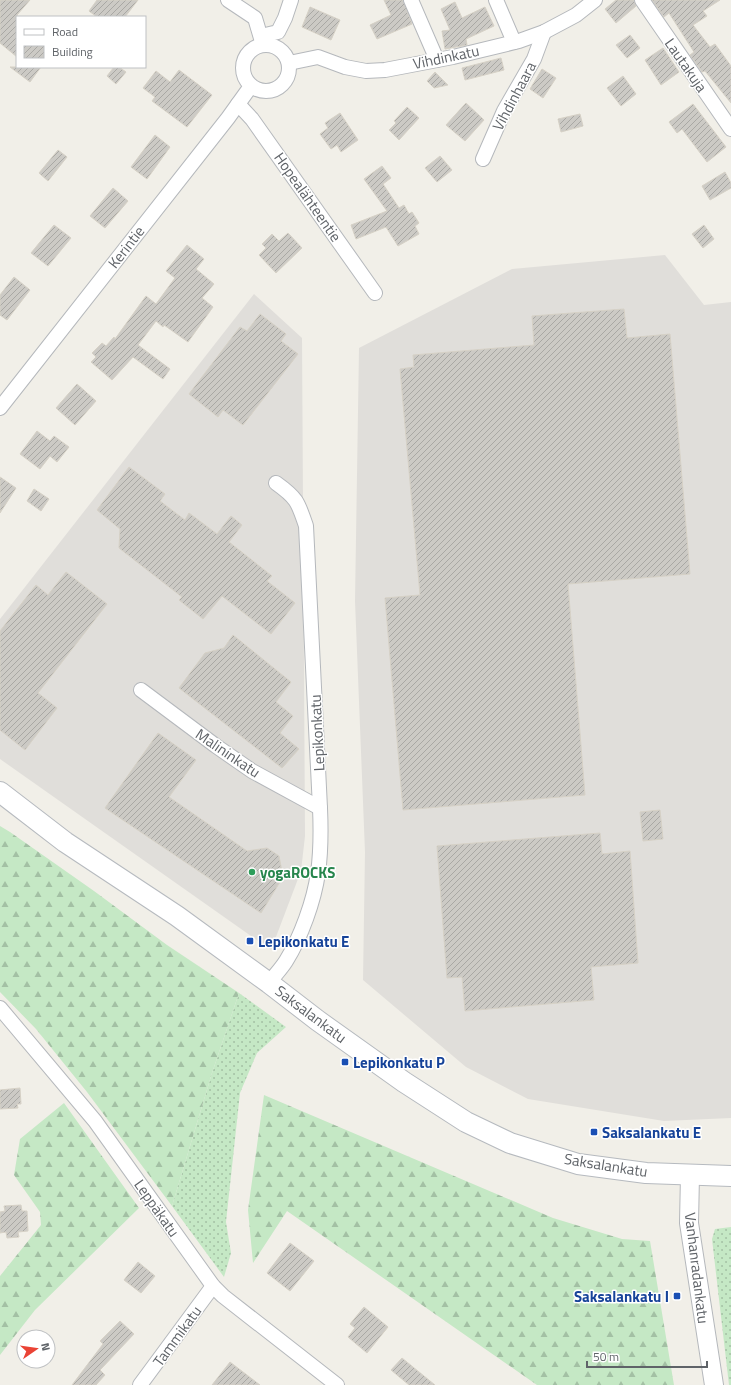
<svg xmlns="http://www.w3.org/2000/svg" width="731" height="1385" font-family="'Titillium Web',sans-serif">
  <defs>
    <pattern id="grass-dots" width="8" height="8" patternUnits="userSpaceOnUse"><rect width="8" height="8" fill="#c5e8c5"/><path d="M2 2h.1M6 6h.1" fill="none" stroke="#a3c0a4" stroke-width="1.8" stroke-linecap="round"/></pattern>
    <pattern id="forest-firs" width="22" height="20" patternUnits="userSpaceOnUse"><rect width="22" height="20" fill="#c5e8c5"/><path d="M5 1l3.5 6h-7zM16 11l3.5 6h-7z" fill="#a3c0a4"/></pattern>
    <pattern id="building-hatch" width="6" height="6" patternUnits="userSpaceOnUse"><rect width="6" height="6" fill="#cccac5"/><path d="M-1 1l2-2M0 6l6-6M5 7l2-2" fill="none" stroke="#a9a8a4"/></pattern>
  </defs>
  <rect width="100%" height="100%" fill="#f1efe8"/>
  <g fill="#e0deda">
    <path d="M665,255L704,305L731,302V1118L664,1121L528,1099L466,1067L363,980L365,852L355,601L359,348L512,269Z"/>
    <path d="M254,294L302,338L305,836L301,871L271,950L0,759V619Z"/>
  </g>
  <g fill="url(#grass-dots)">
    <path d="M239,993L286,1027L257,1053L240,1093L226,1222L231,1253L224,1277L172,1206L212,1073Z"/>
    <path d="M731,1227V1385H729L712,1239L715,1229Z"/>
  </g>
  <g fill="url(#forest-firs)">
    <path d="M0,826L10,832L94,891L167,945L239,993L212,1073L172,1206L87,1092L36,1029L0,992Z"/>
    <path d="M264,1095L553,1218L622,1239L650,1241L674,1385H537L287,1211L253,1263L248,1210Z"/>
    <path d="M64,1103L139,1208L35,1310L0,1355V1276L41,1225L40,1212L14,1175L20,1139Z"/>
  </g>
  <g fill="url(#building-hatch)" stroke="#d6d1c6">
    <path d="M0,0H30L17,15V57L0,43Z"/>
    <path d="M97,0H138L125,17H97L89,11Z"/>
    <path d="M384,0H403L412,24L377,39L370,25L391,15Z"/>
    <path d="M616,0H634L636,6L616,23L605,9Z"/>
    <path d="M652,0H720L703,11L707,16L693,25L710,47L715,44L731,66V103L705,71L702,72L690,55L694,52L669,13L664,17Z"/>
    <path d="M455,2L462,18L485,7L494,26L466,39L467,45L445,49L442,31L450,30L441,9Z"/>
    <path d="M310,7L340,20L331,40L302,27Z"/>
    <path d="M630,35L640,48L627,58L616,45Z"/>
    <path d="M663,48L679,72L661,85L645,60Z"/>
    <path d="M501,58L504,70L465,80L462,68Z"/>
    <path d="M10,67H41L30,82Z"/>
    <path d="M114,67H119L126,72L116,84L107,76Z"/>
    <path d="M542,69L556,78L543,98L530,89Z"/>
    <path d="M179,70L212,95L187,127L152,101L155,97L143,88L156,71L170,82Z"/>
    <path d="M435,72L448,85L434,88L427,81Z"/>
    <path d="M623,76L636,94L621,106L607,88Z"/>
    <path d="M466,103L484,120L465,141L446,125Z"/>
    <path d="M693,104L726,147L707,162L682,129L677,133L669,122Z"/>
    <path d="M407,107L419,118L399,140L389,130L396,123L394,121Z"/>
    <path d="M340,113L358,140L341,152L337,145L331,149L320,134L328,128L325,123Z"/>
    <path d="M580,114L583,126L561,132L558,119Z"/>
    <path d="M155,135L170,147L147,179L131,167Z"/>
    <path d="M58,150L67,157L48,181L39,173Z"/>
    <path d="M440,156L452,170L437,182L425,168Z"/>
    <path d="M382,166L391,178L383,184L399,208L404,205L409,214L412,212L419,223L415,226L419,234L398,246L386,227L356,239L351,225L387,211L364,179Z"/>
    <path d="M725,172L731,183V188L710,200L702,186Z"/>
    <path d="M113,188L128,201L105,228L90,216Z"/>
    <path d="M54,225L71,238L48,266L31,253Z"/>
    <path d="M704,225L714,239L703,248L692,234Z"/>
    <path d="M288,233L302,248L276,273L259,255L266,248L262,244L272,234L279,241Z"/>
    <path d="M187,245L204,259L196,269L214,284L202,298L213,307L188,342L164,325L163,327L156,321L138,345L170,369L163,379L133,357L112,380L91,362L96,357L92,353L102,343L106,346L114,337L115,339L146,296L156,304L175,278L166,271Z"/>
    <path d="M14,277L30,290L7,320L0,315V295Z"/>
    <path d="M624,309L627,338L670,334L690,574L568,584L585,795L403,810L385,598L420,595L400,369L414,367L413,355L534,345L532,316Z"/>
    <path d="M260,314L286,334L281,341L298,354L243,425L223,410L218,417L189,394L240,327L247,331Z"/>
    <path d="M77,384L96,401L75,425L56,408Z"/>
    <path d="M37,431L50,441L54,436L69,447L57,462L50,456L40,469L20,454Z"/>
    <path d="M129,467L165,494L160,501L185,520L189,513L217,534L231,516L242,525L229,542L272,576L267,581L295,603L271,634L222,596L203,619L179,600L182,597L119,548L120,529L97,510Z"/>
    <path d="M0,477L16,488L0,513Z"/>
    <path d="M34,489L49,499L41,511L27,501Z"/>
    <path d="M66,572L107,604L38,693L57,708L25,750L0,730V631L36,585L48,595Z"/>
    <path d="M233,635L291,682L276,702L293,716L280,733L299,749L282,768L179,688L205,653L224,648Z"/>
    <path d="M158,733L196,760L169,797L247,851L267,848L279,856L283,877L261,913L105,808Z"/>
    <path d="M660,810L663,839L643,841L640,812Z"/>
    <path d="M600,833L602,854L630,851L638,963L591,967L594,1000L465,1011L462,977L447,978L437,846Z"/>
    <path d="M20,1088L21,1104H17L18,1108L0,1109V1090Z"/>
    <path d="M21,1205L22,1211H27L28,1231L18,1232L19,1237L7,1238L6,1232L0,1233V1212L5,1211L4,1206Z"/>
    <path d="M290,1243L314,1261L290,1291L267,1273Z"/>
    <path d="M138,1262L155,1276L141,1293L124,1280Z"/>
    <path d="M364,1307L388,1327L367,1353L348,1337L355,1328L350,1324Z"/>
    <path d="M120,1321L134,1334L100,1370L105,1375L96,1385H72L103,1344L100,1341Z"/>
    <path d="M402,1358L435,1385H409L391,1370Z"/>
    <path d="M230,1362L260,1385H212Z"/>
  </g>
  <g fill="none" stroke-linecap="round" stroke-linejoin="round">
    <defs>
      <g id="minor">
        <path d="M228,0L255,18L263,45"/>
        <path d="M411,0L437,60"/>
        <path d="M496,0L514,42"/>
        <path d="M642,0L731,129"/>
        <path d="M261,36L278,32L285,18L291,0"/>
        <circle cx="266" cy="68" r="23"/>
        <path d="M289,63L318,57L345,67L366,71L385,70L453,57L519,41L544,32L576,15L595,0"/>
        <path d="M238,104L252,119L375,293"/>
        <path d="M483,159L504,111L534,59L544,32"/>
        <path d="M0,408L228,118L251,86"/>
        <path d="M141,690L216,746L252,771L320,808"/>
        <path d="M269,983C274,976 281,969 286,961C301,937 314,901 318,873C321,851 321,830 320,808L306,526C298,502 297,498 276,483"/>
        <path d="M0,1008L95,1121L213,1286L223,1296L337,1385"/>
        <path d="M140,1385L213,1286"/>
      </g>
      <path id="tertiary" d="M690,1175L689,1223L714,1385"/>
      <path id="secondary" d="M0,792L65,842L177,916L269,983L317,1020L404,1082L466,1122L510,1143L578,1164L646,1173L731,1176"/>
    </defs>
    <use href="#minor" stroke="#b5b8bc" stroke-width="16"/>
    <use href="#tertiary" stroke="#b5b8bc" stroke-width="20"/>
    <use href="#secondary" stroke="#b6babf" stroke-width="22"/>
    <use href="#minor" stroke="#fff" stroke-width="14"/>
    <use href="#tertiary" stroke="#fff" stroke-width="18"/>
    <use href="#secondary" stroke="#fff" stroke-width="20"/>
  </g>
  <circle fill="#2e9e5b" stroke="#fff" stroke-width="1.5" cx="252" cy="872" r="4"/>
  <g fill="#1a4fb4" stroke="#fff" stroke-width="1.5">
    <rect x="246" y="937" width="8" height="8" rx="2"/>
    <rect x="341" y="1058" width="8" height="8" rx="2"/>
    <rect x="590" y="1128" width="8" height="8" rx="2"/>
    <rect x="673" y="1292" width="8" height="8" rx="2"/>
  </g>
  <g text-anchor="middle" dominant-baseline="central" stroke-width="3" stroke-linejoin="round" paint-order="stroke">
    <g font-size="15" fill="#5f6368" stroke="#fff">
      <text transform="translate(446 57) rotate(-12)">Vihdinkatu</text>
      <text transform="translate(686 65) rotate(55)">Lautakuja</text>
      <text transform="translate(514 96) rotate(-62)">Vihdinhaara</text>
      <text transform="translate(308 197) rotate(55)">Hopealähteentie</text>
      <text transform="translate(126 247) rotate(-52)">Kerintie</text>
      <text transform="translate(317 733) rotate(-93)">Lepikonkatu</text>
      <text transform="translate(228 753) rotate(34)">Malininkatu</text>
      <text transform="translate(311 1014) rotate(37)">Saksalankatu</text>
      <text transform="translate(606 1165) rotate(9)">Saksalankatu</text>
      <text transform="translate(157 1208) rotate(55)">Leppäkatu</text>
      <text transform="translate(697 1268) rotate(83)">Vanhanradankatu</text>
      <text transform="translate(177 1336) rotate(-54)">Tammikatu</text>
    </g>
    <g font-size="15" font-weight="bold" fill="#27864d" stroke="#fff" text-anchor="start">
      <text x="260" y="872">yogaROCKS</text>
    </g>
    <g font-size="15" font-weight="bold" fill="#164399" stroke="#fff" text-anchor="start">
      <text x="258" y="941">Lepikonkatu E</text>
      <text x="353" y="1062">Lepikonkatu P</text>
      <text x="602" y="1132">Saksalankatu E</text>
      <text x="669" y="1296" text-anchor="end">Saksalankatu I</text>
    </g>
  </g>
  <rect x="16" y="16" width="130" height="52" fill="#ffffff" stroke="#bfc1c3"/>
  <rect x="24" y="29" width="20" height="6" fill="#ffffff" stroke="#bfc1c3"/>
  <text x="52" y="36" font-size="12" fill="#5f6368">Road</text>
  <rect x="24" y="46" width="20" height="12" fill="url(#building-hatch)" stroke="#bfc1c3"/>
  <text x="52" y="56" font-size="12" fill="#5f6368">Building</text>
  <g transform="translate(36 1349) rotate(77)"><circle r="19" fill="#ffffff" stroke="#bfc1c3"/>
  <path d="M0-3L7 15L0 10L-7 15Z" fill="#ea4335"/>
  <text y="-6" font-size="11" font-weight="bold" text-anchor="middle" fill="#5f6368">N</text>
  </g>
  <path d="M587 1361v6h120v-6" fill="none" stroke="#5f6368" stroke-width="2"/>
  <text x="593" y="1361" font-size="12" fill="#5f6368" stroke="#ffffff" stroke-width="3" paint-order="stroke">50 m</text>
</svg>
